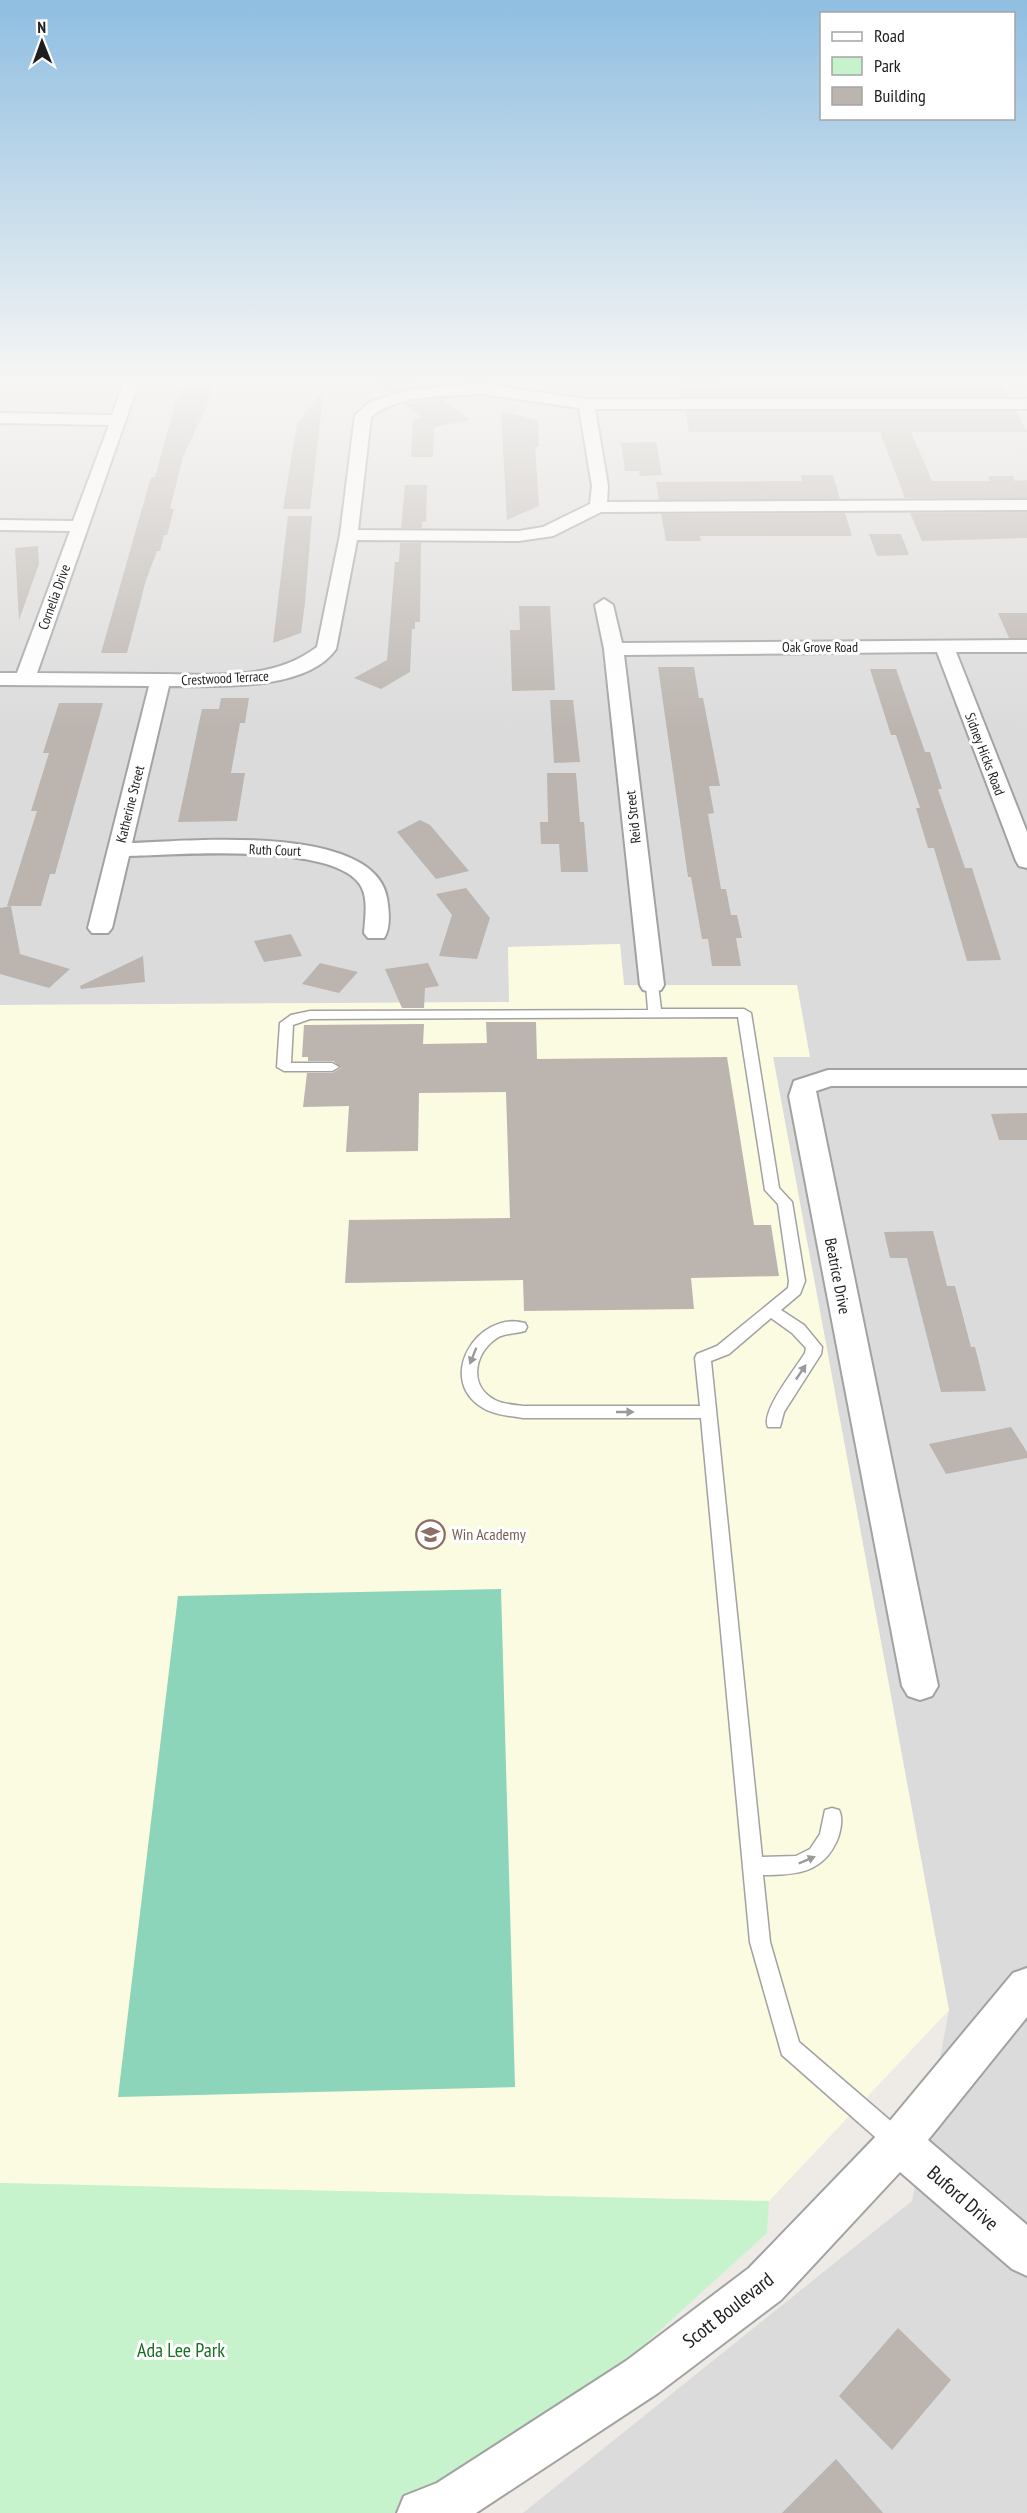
<svg xmlns="http://www.w3.org/2000/svg" width="1027" height="2513" font-family="'PT Sans Narrow',sans-serif">
  <rect width="100%" height="100%" fill="#eeebe6"/>
  <path fill="#dcdbdb" d="M0,379H1027V2513H523L912,2201L949,2011L773,1057H809L624,985L620,944L508,947L510,1002L0,1005Z"/>
  <path fill="#fbfbe1" d="M620,944L624,985H797L810,1057H773L949,2010L769,2201L0,2183V1005L509,1002L508,947Z"/>
  <path fill="#c7f3cc" d="M0,2183L769,2201L767,2233L614,2372L452,2491L395,2513H0Z"/>
  <path fill="#8cd4ba" d="M501,1589L515,2087L118,2097L178,1596Z"/>
  <g fill="#bbb4af">
    <path d="M372,379H414L424,387L390,393Z"/>
    <path d="M679,382L849,386L1002,385L1008,397H682Z"/>
    <path d="M181,383H213L208,403L183,457L170,509H174L167,535H164L160,551H157L146,580L127,653H101L151,477H155Z"/>
    <path d="M324,389L310,509H283L297,424Z"/>
    <path d="M440,398L470,420L434,427L433,457H411L413,420L422,418L404,404Z"/>
    <path d="M501,411L538,420L539,447H535L539,506L507,520Z"/>
    <path d="M685,411H1016L1027,432H911L932,481H990L988,476H1013L1015,481L1027,480V498H905L880,432H689Z"/>
    <path d="M656,442L662,475L640,476L639,471H625L621,443Z"/>
    <path d="M801,475H833L840,499L659,500L656,482L802,481Z"/>
    <path d="M405,485H427L426,522H422V528H401Z"/>
    <path d="M1027,512V538L922,541L910,513Z"/>
    <path d="M845,513L852,536H700L701,541H666L661,514Z"/>
    <path d="M288,516H312L305,603L301,633L273,643Z"/>
    <path d="M869,534H901L909,555L877,556Z"/>
    <path d="M400,543H421L420,622H415V629H412L410,672L381,689L354,678L387,660L395,562H399Z"/>
    <path d="M38,546L39,564L19,620L15,548Z"/>
    <path d="M519,606H550L555,690L512,691L510,630H520Z"/>
    <path d="M998,613H1027V638H1009Z"/>
    <path d="M658,667H694L699,698H703L720,786H709L714,813L708,814L721,889H726L731,915H737L742,938H736L741,966H712L708,939H702L691,877H688Z"/>
    <path d="M870,669H896L925,752H930L942,789H938L965,868H972L1001,960L967,961L934,848H928L916,808H920L896,735H891Z"/>
    <path d="M221,698H249L245,723H240L231,773H245L237,821L178,822L202,709H219Z"/>
    <path d="M550,700H573L580,762L554,763Z"/>
    <path d="M59,703H103L55,874H50L41,906H7L37,811H31L49,753H43Z"/>
    <path d="M547,773H576L580,822H584L588,872H561L559,844H541L540,822H548Z"/>
    <path d="M420,820L430,825L469,871L436,879L397,832Z"/>
    <path d="M466,888L490,918L477,959L439,956L452,915L436,894Z"/>
    <path d="M11,906L20,954L70,969L49,988L0,974V908Z"/>
    <path d="M291,934L302,956L264,962L254,941Z"/>
    <path d="M143,956L145,982L81,989L80,986Z"/>
    <path d="M320,963L358,972L339,993L302,984Z"/>
    <path d="M428,963L439,986L425,988L424,1008H402L385,969Z"/>
    <path d="M486,1022H536L537,1059L727,1057L754,1225H771L779,1276L691,1278L694,1309L524,1311L523,1280L345,1283L349,1220L510,1218L506,1092L419,1093L418,1151L346,1152L349,1106L303,1107L307,1073H332L341,1068L333,1061H308V1057H302L304,1025L424,1024L423,1044L487,1043Z"/>
    <path d="M1027,1113V1140H999L991,1114Z"/>
    <path d="M933,1231L947,1286H955L971,1347H975L986,1391L941,1392L907,1258H890L884,1232Z"/>
    <path d="M1011,1427L1027,1452V1458L946,1474L929,1444Z"/>
    <path d="M898,2328L951,2380L892,2450L839,2396Z"/>
    <path d="M836,2459L883,2513H782Z"/>
  </g>
  <g fill="none" stroke-linecap="round" stroke-linejoin="round">
    <defs>
      <path id="service" d="M652,981L658,985L661,1009H744L751,1013L779,1188L792,1202L805,1281L800,1294L781,1310L804,1325L822,1347L821,1354L784,1412L780,1427H768C760,1412 796,1368 805,1353L806,1348L792,1333L771,1318L729,1354L711,1361L762,1857L796,1856L810,1849L820,1834L825,1810L832,1808L839,1810C843,1818 841,1829 838,1838C824,1873 797,1875 763,1875L770,1942L799,2042L907,2135L910,2143L907,2151L899,2154L891,2151L782,2055L750,1942L701,1418H523C510,1416 495,1415 483,1408C435,1380 477,1310 525,1323L527,1327L525,1331C515,1334 505,1333 497,1338C474,1353 468,1386 495,1400C503,1404 514,1405 523,1406H700L695,1358L697,1354L717,1346L788,1288L789,1281L778,1204L765,1190L738,1017L310,1019L293,1025L291,1063H332L339,1067L332,1071H284L277,1067L280,1023L291,1015L310,1011L648,1010L646,985Z"/>
      <g id="minor">
        <path d="M125,379H140L37,673C77,673 117,674 157,674C211,674 271,682 317,647L340,535L355,415L370,402L409,390L482,384L586,399H1027V409H595L608,486L607,502L1027,500V510L601,512L553,536L519,541L357,540L336,649C306,692 214,686 169,686L132,843C188,841 374,823 387,898C389,910 391,928 384,938H368L364,933C365,919 368,901 362,888C340,841 175,855 129,856L112,928L108,933H92L88,928L149,686L0,685V673H17L70,531L0,530V520L73,521L109,425L0,423V413L112,415ZM482,394L579,408L592,486L590,504L543,527L519,531L358,530L371,417C399,393 447,397 482,394Z"/>
        <path d="M604,599L613,605L622,643L1027,640V652H956L1027,832V868L1019,866L1016,861L937,652L624,655L664,985L661,990L652,992L643,990L640,985L604,649L595,605Z"/>
        <path d="M828,1070H1027V1086H831L816,1091L938,1686L932,1696L920,1700L908,1696L902,1686L789,1096L794,1081Z"/>
        <path d="M1027,1968V2017L928,2140L1027,2225V2276L1012,2269L900,2172L781,2300L658,2393L476,2513H397L404,2496L437,2483L626,2361L749,2268L884,2128L1013,1973Z"/>
      </g>
    </defs>
    <use href="#service" stroke="#a2a2a2" stroke-width="3"/>
    <use href="#minor" stroke="#a2a2a2" stroke-width="4"/>
    <use href="#service" fill="#fff" fill-rule="evenodd"/>
    <use href="#minor" fill="#fff" fill-rule="evenodd"/>
  </g>
  <defs><path id="oneway-solid" d="M-6-.8H1V-3.2L6.5 0L1 3.2V.8H-6Z" transform="scale(1.5)"/></defs>
  <g fill="#9a9a9a">
    <use href="#oneway-solid" transform="translate(473 1356) rotate(112)"/>
    <use href="#oneway-solid" transform="translate(801 1372) rotate(-56)"/>
    <use href="#oneway-solid" transform="translate(625 1412)"/>
    <use href="#oneway-solid" transform="translate(807 1860) rotate(-23)"/>
  </g>
  <linearGradient id="sky" x2="0" y2="1"><stop stop-color="#8fbee1"/><stop offset="0.52" stop-color="#f7f6f4"/><stop offset="1" stop-color="#f7f6f4" stop-opacity="0"/></linearGradient>
  <rect width="1027" height="731" fill="url(#sky)"/>
  <defs>
    <symbol id="school-ring" viewBox="-11 -11 22 22"><circle r="9.5" fill="#fff" stroke="#8d6e63" stroke-width="1.5"/><path d="M0-5L7-2L0 1L-7-2ZM-4 1L0 2.5L4 1V4Q0 6-4 4Z" fill="#8d6e63"/></symbol>
  </defs>
  <g fill-rule="evenodd">
    <use href="#school-ring" x="414" y="1518" width="33" height="33"/>
  </g>
  <g text-anchor="middle" dominant-baseline="central" stroke-width="6" stroke-linejoin="round" paint-order="stroke">
    <g font-size="14" fill="#1e1e1e" stroke="#fff">
      <text transform="translate(54 597) rotate(-70)">Cornelia Drive</text>
      <text x="820" y="647">Oak Grove Road</text>
      <text transform="translate(225 678) rotate(-3)">Crestwood Terrace</text>
      <text transform="translate(985 754) rotate(69)">Sidney Hicks Road</text>
      <text transform="translate(130 804) rotate(-76)">Katherine Street</text>
      <text transform="translate(633 817) rotate(-96)">Reid Street</text>
      <text transform="translate(275 850) rotate(2)">Ruth Court</text>
    </g>
    <g font-size="16" fill="#1e1e1e" stroke="#fff">
      <text transform="translate(838 1276) rotate(79)">Beatrice Drive</text>
    </g>
    <g font-size="16" fill="#785e54" stroke="#fff" text-anchor="start">
      <text x="452" y="1534">Win Academy</text>
    </g>
    <g font-size="20" fill="#1e1e1e" stroke="#fff">
      <text transform="translate(963 2198) rotate(41)">Buford Drive</text>
      <text transform="translate(728 2310) rotate(-38)">Scott Boulevard</text>
    </g>
    <g font-size="20" fill="#187122" stroke="#fff">
      <text x="181" y="2350">Ada Lee Park</text>
    </g>
  </g>
  <rect x="820" y="12" width="195" height="108" fill="#ffffff" stroke="#a5a5a5" stroke-width="1.5"/>
  <rect x="832" y="32" width="30" height="9" fill="#ffffff" stroke="#a5a5a5" stroke-width="1.5"/>
  <text x="874" y="42" font-size="18" fill="#1e1e1e">Road</text>
  <rect x="832" y="57" width="30" height="18" fill="#c7f3cc" stroke="#a5a5a5" stroke-width="1.5"/>
  <text x="874" y="72" font-size="18" fill="#1e1e1e">Park</text>
  <rect x="832" y="87" width="30" height="18" fill="#bbb4af" stroke="#a5a5a5" stroke-width="1.5"/>
  <text x="874" y="102" font-size="18" fill="#1e1e1e">Building</text>
  <g transform="translate(42 42) rotate(359)" stroke="#ffffff" stroke-width="4.5" paint-order="stroke">
  <path d="M0-4.5L10 22L0 15L-10 22Z" fill="#1e1e1e"/>
  <text y="-9" font-size="16" font-weight="bold" text-anchor="middle" fill="#1e1e1e">N</text>
  </g>
</svg>
